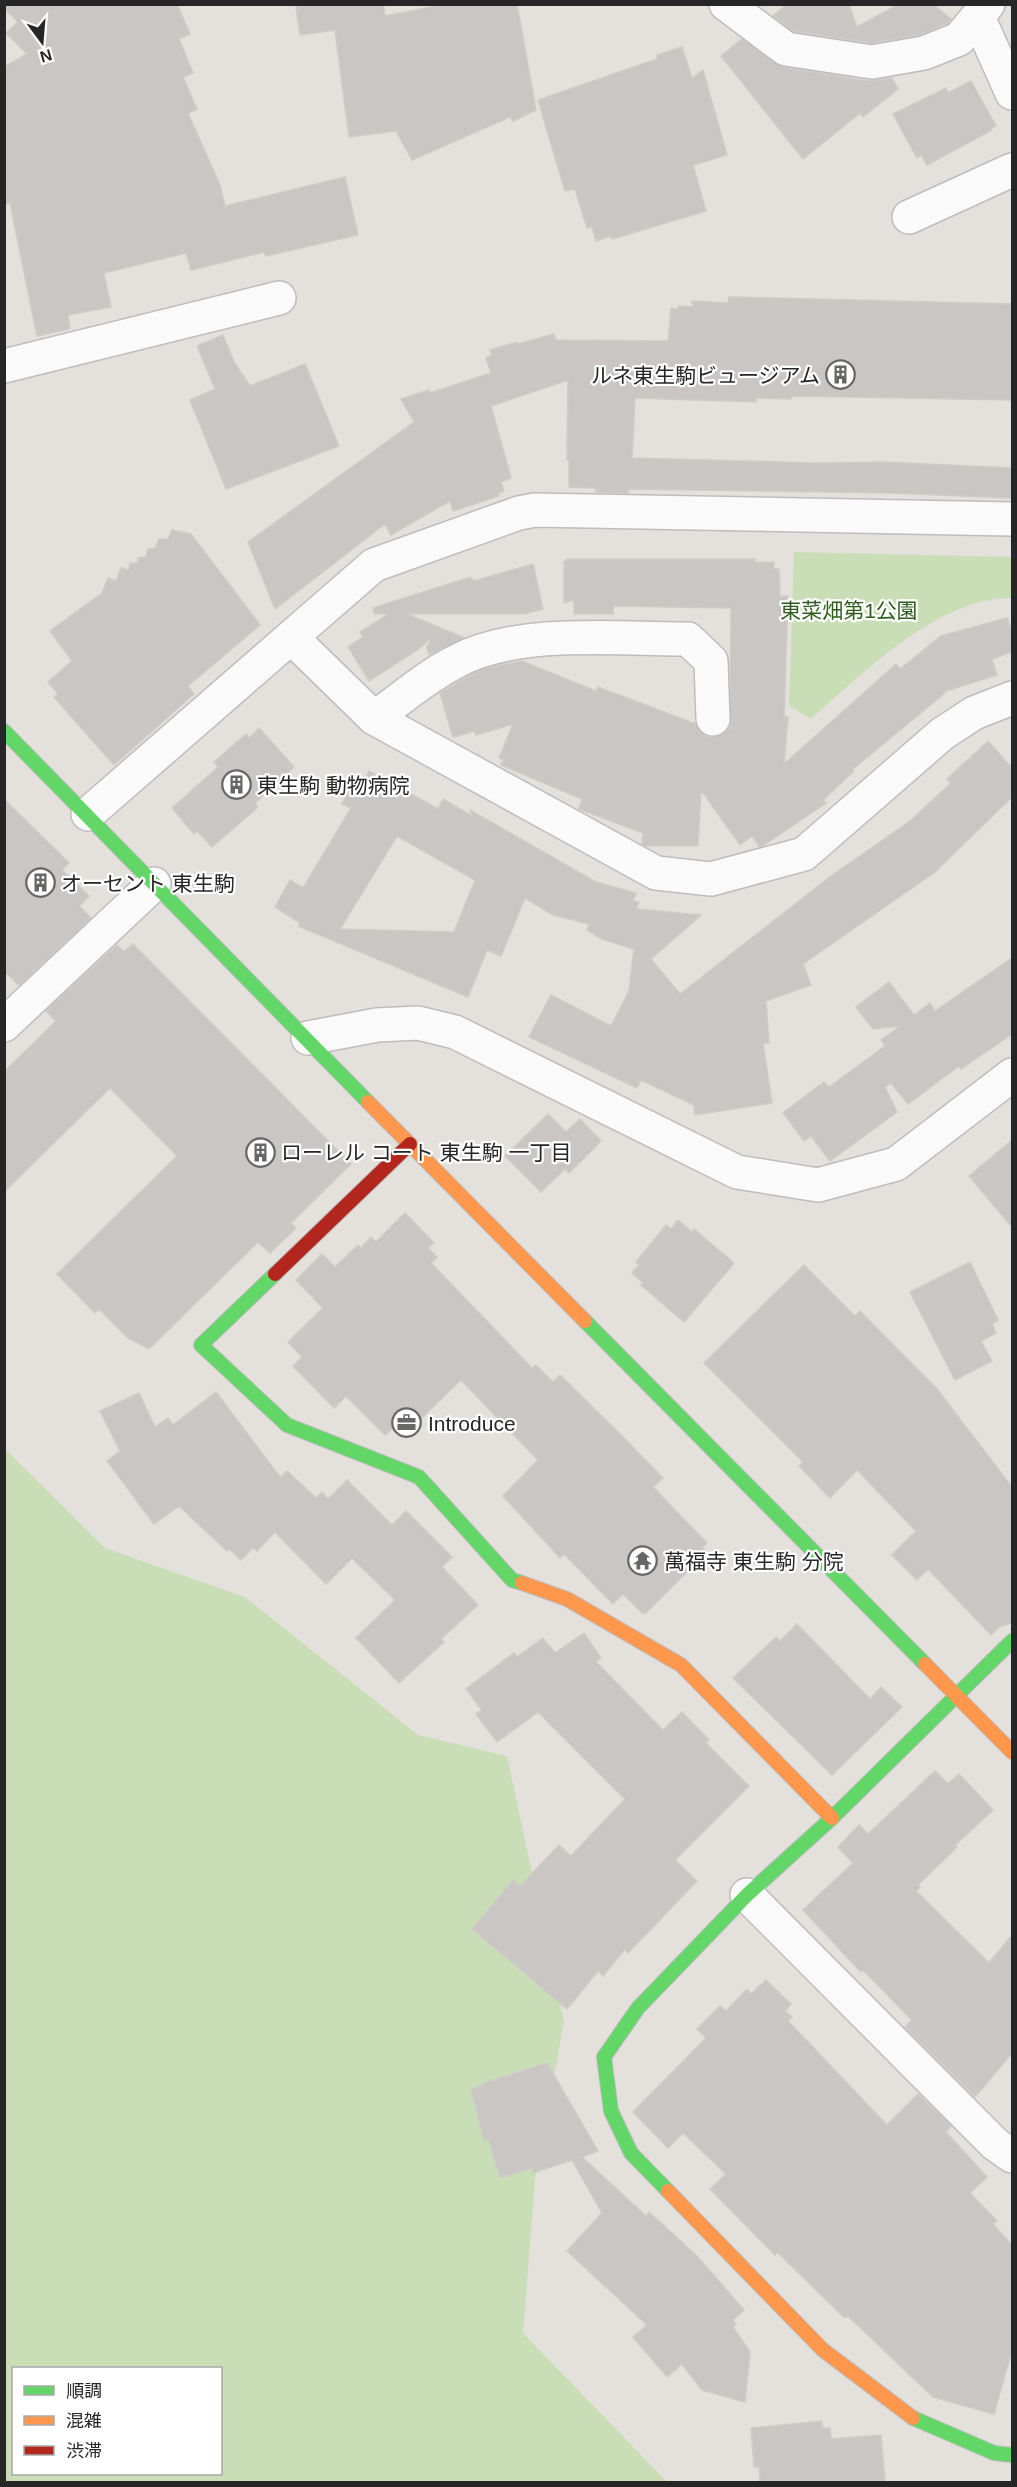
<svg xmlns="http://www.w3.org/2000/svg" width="1017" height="2487" font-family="Helvetica,'Noto Sans JP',sans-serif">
  <rect width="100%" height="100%" fill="#e4e0dc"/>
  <g fill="#c9deb6" fill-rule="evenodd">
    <path d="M794,552L1012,557V598C939,597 863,673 811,719L789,706Z"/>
    <path d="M4,1448L105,1548L245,1597L418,1735L507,1756L564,2021L535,2180L523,2333L667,2482H5ZM14,2368H220V2474H14Z"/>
  </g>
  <g fill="#c9c6c3" stroke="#cfccc8" stroke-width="1.5" fill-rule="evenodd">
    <path d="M4,4H177L190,34L179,39L193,73L183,77L197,109L188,113L220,185L225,206L345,177L358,235L266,256L264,252L191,270L186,253L104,273L111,307L68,315L70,329L37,336L10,203L4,205V67L27,54L6,33L18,22L4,8Z"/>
    <path d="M316,4H383L385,16L446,4H517L536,110L513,121L510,117L412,160L396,131L349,137L335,30L300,35L296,7Z"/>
    <path d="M787,4H849L857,27L899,4H933L951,19L948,23L919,35L872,43L793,31L773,16Z"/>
    <path d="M742,39L783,67L869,81L892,78L898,89L863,117L860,113L803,159L721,56Z"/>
    <path d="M682,47L692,78L703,70L727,155L693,165L706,211L612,239L611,236L596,241L592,227L587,228L575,189L565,191L538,100L657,59V55Z"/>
    <path d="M971,81L996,126L991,128L992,130L927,165L921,155L917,158L893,114L946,88L948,93Z"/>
    <path d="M729,297L1012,304V400L792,396L791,399L756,398V402L635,398L632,458L817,463L885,462L1012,468V498L890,493L628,489V493L596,492V488L569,487V459L567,460L568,380L491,406L511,478L501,482L504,491L498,493L499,496L453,511L450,501L391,535L385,524L275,609L248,542L414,422L401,399L429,390L430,393L491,373L486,358L492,355L490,350L517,342L518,344L554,334L556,340L668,341L671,308L678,309L679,306L693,307L692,301L728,303Z"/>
    <path d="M223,335L234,362L250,386L305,364L339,446L226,489L190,400L215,389L197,346Z"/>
    <path d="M172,530L191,534L260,625L188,686L194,694L114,765L54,697L58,694L48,682L72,661L50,631L102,593L108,578L116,581L121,568L129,570L130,563H138V558L146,557L148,549L155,548L159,539H168Z"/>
    <path d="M567,559H755V562H774V569H779L780,596H788L784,717H788L784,764L896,664L900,669L941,636L1007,618L1012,633V652L992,659L997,675L943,692L945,693L853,769L854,771L823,800L826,803L764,845L760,847L752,836L740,845L701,790L698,846H646L642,844L643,833L579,809L582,799L501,765L504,760L499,758L513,724L476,735L475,731L453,737L440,693L465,678L488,668L522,661L596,691L598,687L675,716L696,724L705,736L713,738L722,735L730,728L731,608L613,606V614H574V600L564,603V561H567Z"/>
    <path d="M533,564L543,609L524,614H407L465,638L429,655L427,647L432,637L419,649L369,681L348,647L363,637L360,632L389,614H374L373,608L470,577L474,581Z"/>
    <path d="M259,728L294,767L255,803L258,807L212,847L197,831L194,834L172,808L218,767L214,762L246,734L249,738Z"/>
    <path d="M988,741L1012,768V797L935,872L803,964L811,985L766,1001L769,1043H763L772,1103L695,1115L694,1105L641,1080L637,1088L529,1037L551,995L611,1026L629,991L634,949L602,939L587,930L589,924L553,915L525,898L501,956L487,950L468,997L298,926L300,923L275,907L290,880L303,888L351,808L342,804L359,774L366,778L369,771L438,809L443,799L472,816L470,810L596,882L636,893L633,901L639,902L637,909L701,915L651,959L680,994L831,876L910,821L951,783L947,779ZM397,836L475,880L454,932L340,929Z"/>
    <path d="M4,799L69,863L62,870L89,896L79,906L91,918L19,985L4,971Z"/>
    <path d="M133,944L351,1164L291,1223L296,1228L270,1253L258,1242L149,1349L128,1338L99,1309L95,1313L57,1274L177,1156L110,1088L4,1192V1072L56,1021L46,1011L117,945L124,952Z"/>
    <path d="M1012,958V1034L961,1069L959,1066L908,1104L891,1083L885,1087L897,1112L830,1161L811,1136L804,1141L783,1113L824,1082L829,1087L885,1046L881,1040L900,1026L873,1029L856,1007L889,982L914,1015L930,1003L935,1011Z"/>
    <path d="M548,1114L566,1132L580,1119L601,1141L569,1173L565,1169L541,1192L505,1156Z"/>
    <path d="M1012,1140V1227L969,1176Z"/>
    <path d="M405,1213L434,1243L428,1248L437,1257L431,1263L532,1368L536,1365L553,1382L560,1375L622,1436L663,1478L653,1487L707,1543L702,1547L707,1552L646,1613H642L623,1594L613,1604L564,1554L560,1558L503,1496L538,1460L461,1380L402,1437L393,1428L385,1435L346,1396L334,1408L293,1366L302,1357L288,1342L323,1308L296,1280L322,1254L335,1267L358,1245L361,1248L371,1237L376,1242Z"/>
    <path d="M678,1220L692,1232L694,1229L734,1263L684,1322L641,1285L643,1283L632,1273L639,1265L636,1262L666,1225L671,1229Z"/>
    <path d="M970,1262L998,1320L992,1324L996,1333L981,1341L992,1361L955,1380L910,1292Z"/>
    <path d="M804,1265L855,1316L860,1311L937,1389L1012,1487V1623L999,1627L991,1635L928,1569L917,1580L892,1555L916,1531L857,1470L830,1498L799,1466L803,1462L704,1363Z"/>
    <path d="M216,1392L280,1477L287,1471L316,1498L322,1492L328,1499L347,1480L392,1525L406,1511L452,1557L442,1567L478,1605L441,1639L444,1642L399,1683L356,1638L395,1600L352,1558L326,1584L275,1532L257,1551L253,1548L241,1560L229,1549L227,1551L179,1506L154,1524L107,1461L120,1451L100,1411L139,1393L155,1427L168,1418L173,1425Z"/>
    <path d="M797,1624L870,1699L881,1687L902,1707L832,1775L733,1678L776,1637L780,1641Z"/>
    <path d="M584,1633L601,1658L596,1662L663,1730L682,1712L709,1740L706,1743L749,1786L675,1860L697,1881L628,1953L625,1949L603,1976L598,1971L567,2009L472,1929L513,1880L520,1886L559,1845L571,1856L625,1799L538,1712L497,1742L476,1714L482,1710L466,1689L514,1653L517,1657L543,1638L555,1653Z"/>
    <path d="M935,1771L948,1784L959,1774L993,1810L955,1845L957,1847L918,1885L920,1887L916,1891L989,1963L1012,1935V2053L975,2097L905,2027L912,2020L863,1970L861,1972L803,1910L853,1863L838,1847L859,1825L868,1834Z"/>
    <path d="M766,1980L791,2004L785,2011L792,2017L788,2021L887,2125L918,2094L951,2126L946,2132L987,2177L970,2193L997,2221L993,2224L1012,2245V2350L994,2414L933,2397L848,2316L845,2318L777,2252L775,2255L710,2189L726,2174L683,2133L668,2148L633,2112L706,2038L697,2029L720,2006L726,2011L747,1989L751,1994Z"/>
    <path d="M547,2063L598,2151L582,2157L646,2216L649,2212L697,2256L744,2310L733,2320L736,2324L733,2327L750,2352L745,2402L702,2390L682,2364L667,2377L633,2337L647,2325L567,2251L602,2213L572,2160L533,2173L532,2168L500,2178L488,2138L484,2140L471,2090L487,2082Z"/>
    <path d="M822,2421L823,2428H830L831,2439L881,2435L885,2481H760L759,2467H754L751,2428Z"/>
  </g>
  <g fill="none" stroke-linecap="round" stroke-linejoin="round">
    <defs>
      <g id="street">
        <path d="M726,4L786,49L872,62L924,53L959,39L988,4"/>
        <path d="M978,17L1012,93"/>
        <path d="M909,217L1012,170"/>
        <path d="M4,366L279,298"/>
        <path d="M292,638L374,718L656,873L711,879L804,854L942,734L974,713L1012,698"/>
        <path d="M374,718C401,699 427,676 457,661C519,628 618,639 688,639L711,661L713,719"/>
        <path d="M88,814L374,565L519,513L535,510L1012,519"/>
        <path d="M4,1025L154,884"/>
        <path d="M308,1038L377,1025L418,1023L455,1032L737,1172L818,1185L896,1164L1012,1075"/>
        <path d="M747,1895L995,2144L1012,2156"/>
      </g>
      <g id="fast">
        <path d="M4,731L368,1102"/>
        <path d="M275,1274L201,1345L287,1425L419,1477L512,1580L522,1583"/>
        <path d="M585,1321L925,1664"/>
        <path d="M668,2191L631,2153L611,2111L604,2057L638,2008L747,1895L832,1818L1012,1641"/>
        <path d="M913,2418L994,2453L1012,2455"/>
      </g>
      <g id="slow">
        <path d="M368,1102L585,1321"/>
        <path d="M522,1583L567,1599L681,1665L832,1818"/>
        <path d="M925,1664L1012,1752"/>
        <path d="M668,2191L823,2350L913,2418"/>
      </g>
      <path id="jam" d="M275,1274L410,1144"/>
    </defs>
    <use href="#street" stroke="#bebdbd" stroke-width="36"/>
    <use href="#fast" stroke="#bebdbd" stroke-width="16"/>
    <use href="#slow" stroke="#bebdbd" stroke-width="16"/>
    <use href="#jam" stroke="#bebdbd" stroke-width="16"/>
    <use href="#street" stroke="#fbfafa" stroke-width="33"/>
    <use href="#fast" stroke="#63d668" stroke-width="14"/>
    <use href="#slow" stroke="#ff974d" stroke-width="14"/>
    <use href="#jam" stroke="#b3261e" stroke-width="14"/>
  </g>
  <defs>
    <symbol id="building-ring" viewBox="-11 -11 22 22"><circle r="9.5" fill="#fff" stroke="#686766" stroke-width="1.5"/><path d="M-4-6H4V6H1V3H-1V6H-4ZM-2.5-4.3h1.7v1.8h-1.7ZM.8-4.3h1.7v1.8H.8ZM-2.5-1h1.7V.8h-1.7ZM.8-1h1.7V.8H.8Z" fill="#686766"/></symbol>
    <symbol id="office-ring" viewBox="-11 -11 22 22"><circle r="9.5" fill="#fff" stroke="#686766" stroke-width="1.5"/><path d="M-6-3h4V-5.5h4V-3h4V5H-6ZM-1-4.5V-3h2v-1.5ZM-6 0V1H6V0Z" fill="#686766"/></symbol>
    <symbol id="temple-ring" viewBox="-11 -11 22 22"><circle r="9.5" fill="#fff" stroke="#686766" stroke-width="1.5"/><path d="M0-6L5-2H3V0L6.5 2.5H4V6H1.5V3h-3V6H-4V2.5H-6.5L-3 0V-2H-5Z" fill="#686766"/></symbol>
  </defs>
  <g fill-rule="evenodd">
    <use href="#building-ring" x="824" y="358" width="33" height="33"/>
    <use href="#building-ring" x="220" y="768" width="33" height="33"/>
    <use href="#building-ring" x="24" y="866" width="33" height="33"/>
    <use href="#building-ring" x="244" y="1136" width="33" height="33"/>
    <use href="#office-ring" x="390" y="1406" width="33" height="33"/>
    <use href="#temple-ring" x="626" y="1544" width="33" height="33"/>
  </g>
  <g text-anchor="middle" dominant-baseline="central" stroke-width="4.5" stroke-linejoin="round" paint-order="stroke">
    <g font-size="21" fill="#262626" stroke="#fff" text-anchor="start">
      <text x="820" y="375" text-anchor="end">ルネ東生駒ビュージアム</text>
      <text x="257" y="785">東生駒 動物病院</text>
      <text x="61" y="883">オーセント 東生駒</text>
      <text x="281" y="1152">ローレル コート 東生駒 一丁目</text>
      <text x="428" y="1423">Introduce</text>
      <text x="664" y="1561">萬福寺 東生駒 分院</text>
    </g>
    <g font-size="21" fill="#2e5d1d" stroke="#fff">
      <text x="849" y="610">東菜畑第1公園</text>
    </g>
  </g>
  <rect width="1017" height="2487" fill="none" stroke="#262626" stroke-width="12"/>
  <rect x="12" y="2367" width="210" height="108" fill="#ffffff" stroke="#a8a8a8" stroke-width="1.5"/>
  <rect x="24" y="2386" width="30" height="9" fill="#63d668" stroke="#a8a8a8" stroke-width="1.5"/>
  <text x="66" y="2397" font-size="18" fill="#262626">順調</text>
  <rect x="24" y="2416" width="30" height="9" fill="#ff974d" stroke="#a8a8a8" stroke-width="1.5"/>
  <text x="66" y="2427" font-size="18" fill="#262626">混雑</text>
  <rect x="24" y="2446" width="30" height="9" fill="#b3261e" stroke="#a8a8a8" stroke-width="1.5"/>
  <text x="66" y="2457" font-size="18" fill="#262626">渋滞</text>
  <g transform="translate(42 42) rotate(164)" stroke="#ffffff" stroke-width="4.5" paint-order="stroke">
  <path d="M0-4.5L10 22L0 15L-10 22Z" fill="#262626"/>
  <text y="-9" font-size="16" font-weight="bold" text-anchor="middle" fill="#262626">N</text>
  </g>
</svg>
